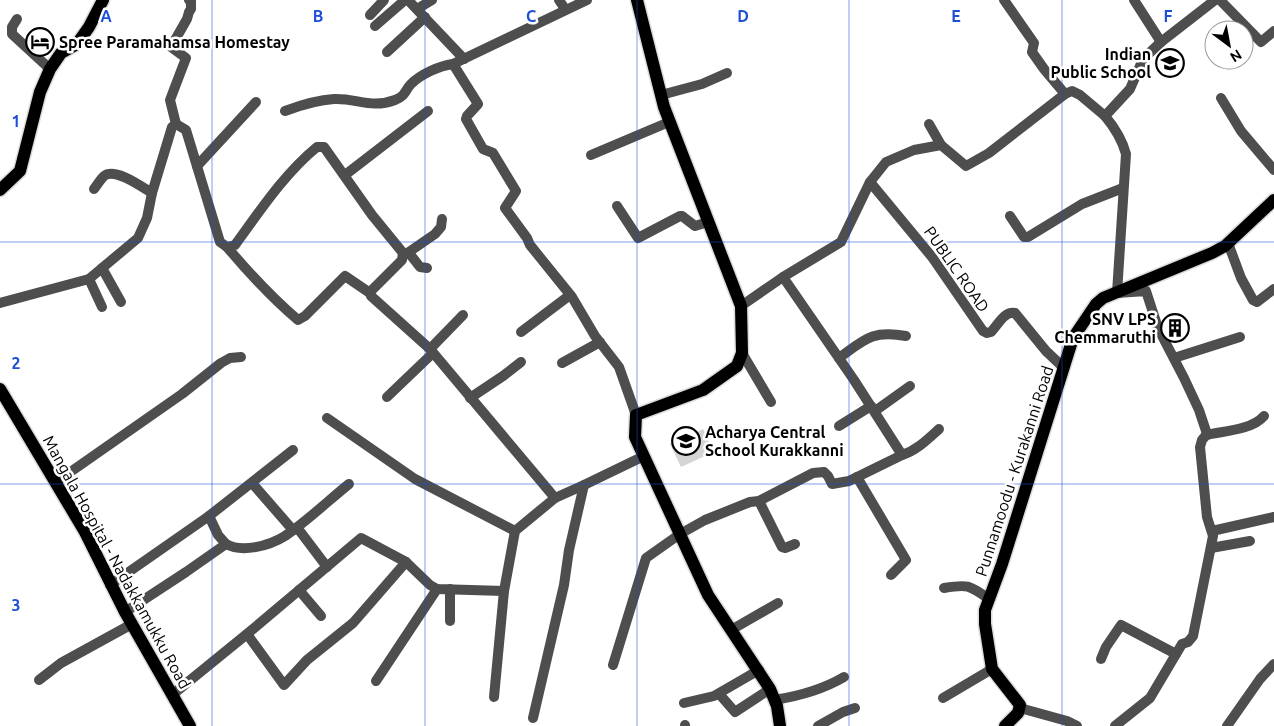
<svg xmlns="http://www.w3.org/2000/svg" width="1274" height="726" font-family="Ubuntu,sans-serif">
  <rect width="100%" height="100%" fill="#fff"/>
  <path fill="#d5d5d5" d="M703,429L714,452L681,467L670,444Z"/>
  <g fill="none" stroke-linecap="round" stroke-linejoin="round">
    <defs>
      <g id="major">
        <path d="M637,0L664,107L741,306L742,353L737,366L703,390L636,415L635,437L708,595L770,689L777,706L780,726"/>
        <path d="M0,190L20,171L40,92L50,69L61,53L77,44L89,27L103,0"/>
        <path d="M0,389L85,532L125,612L190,726"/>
        <path d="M1005,726L1018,713L1020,705L992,669L985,624V610L1002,564L1073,338L1096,304L1103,298L1212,253L1225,246L1274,200"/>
      </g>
    </defs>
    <use href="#major" stroke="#dbdbdb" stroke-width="15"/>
    <g stroke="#4e4e4e" stroke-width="10">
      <path d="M408,0L464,59"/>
      <path d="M559,0L565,9"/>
      <path d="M1004,0L1034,43L1032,52L1044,69L1065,94"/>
      <path d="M1134,0L1161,42"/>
      <path d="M1220,0L1261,42L1274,31"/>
      <path d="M417,9L432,0"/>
      <path d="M370,15L384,0"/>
      <path d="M17,19L12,27V34L50,69"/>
      <path d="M375,26L405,0"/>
      <path d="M387,52L425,17"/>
      <path d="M453,64L478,104L467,116L466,119L483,149L493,153L516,191L505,208L527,238L530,245L572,297L595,336L619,367L636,415"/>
      <path d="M661,95L702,84L727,73"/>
      <path d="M1221,98L1241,131L1274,170"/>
      <path d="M285,111C301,105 317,100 334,99C357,98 371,109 395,100C406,96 405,90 411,84C421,74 439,66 453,64L587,0"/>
      <path d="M176,124L186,130L220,242L227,247L235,245C260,211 284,174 317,147H324L372,215L403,253L402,260L371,291L370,293L371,296L430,349L555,498"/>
      <path d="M929,124L941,145"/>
      <path d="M591,155L669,122"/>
      <path d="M197,166L256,102"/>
      <path d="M345,175L428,111"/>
      <path d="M870,182L932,257L983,331L987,333L991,332C998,325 1004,311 1015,313L1046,351L1064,368"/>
      <path d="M94,189C97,185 100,180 104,176C115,167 142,187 152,193"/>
      <path d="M617,206L638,238L680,216H682L695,226L708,222"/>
      <path d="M1010,216L1024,237H1028L1082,204L1123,188"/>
      <path d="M1228,243L1241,278L1253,300L1257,302L1274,289"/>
      <path d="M227,247C249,273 272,298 298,320L305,316L345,276L370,293"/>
      <path d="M409,253L420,267L427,268"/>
      <path d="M403,256L435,234L441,227L442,219"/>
      <path d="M102,268L121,302"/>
      <path d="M89,279L102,307"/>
      <path d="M0,303L89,279L138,238L147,218L152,193L172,127L176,124L170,100L186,58L171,47L187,19L189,12L191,9V1L189,0"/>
      <path d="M741,306L783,277L841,242L870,182L886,162L914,150L941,145L966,166L989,153L1065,94L1072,91L1080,95L1105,116"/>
      <path d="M521,332L570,295"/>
      <path d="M430,349L463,315"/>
      <path d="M742,353L771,402"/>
      <path d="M839,358C865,339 872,330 906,336"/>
      <path d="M1174,358L1240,337"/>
      <path d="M562,363L600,342"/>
      <path d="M387,397L433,353"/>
      <path d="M470,398L503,376L521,362"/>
      <path d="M875,411L910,386"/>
      <path d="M327,418L415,479L515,531"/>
      <path d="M839,426L871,406"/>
      <path d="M1206,435C1224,431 1252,430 1264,416"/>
      <path d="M902,455C917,450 928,439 939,429"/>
      <path d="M857,477L906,560L891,575"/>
      <path d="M56,482L182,394L221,363L230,358L241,357"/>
      <path d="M252,483L292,529L299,530L327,567"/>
      <path d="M759,501L782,547L785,548L795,544"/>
      <path d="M1212,531L1274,517"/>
      <path d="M226,544C242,553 269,546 285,536C306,522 329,500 349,484"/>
      <path d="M1211,548L1250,541"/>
      <path d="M110,585L209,516"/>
      <path d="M944,588C968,584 969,585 989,599"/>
      <path d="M450,589V621"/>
      <path d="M299,590L321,616"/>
      <path d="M125,612L186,572L226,544L218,535L209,516L293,450"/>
      <path d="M731,630L778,603"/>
      <path d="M247,634L284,685L307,660L353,623L406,562"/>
      <path d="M1101,659L1106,647L1121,625L1176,654"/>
      <path d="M613,665L646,558L680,534L705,520L750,502L759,501L813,473L824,472L828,476L832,484L849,481L902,455L854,380L783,277"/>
      <path d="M39,680L61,663L132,624"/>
      <path d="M376,681L437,589"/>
      <path d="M172,695L247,634L361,538L406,562L430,585L437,589L504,591L515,531L555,498L584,485L644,456"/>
      <path d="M721,696L735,712L770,689"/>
      <path d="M494,697L504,591"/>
      <path d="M943,698L992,669"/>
      <path d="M774,700C800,696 822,690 844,677"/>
      <path d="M684,703L714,696L759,670"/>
      <path d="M1020,708L1067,721L1077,726"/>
      <path d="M533,718L564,585L569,550L584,485"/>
      <path d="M685,725V726"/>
      <path d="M818,726L843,712L855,708"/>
      <path d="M1115,726L1150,698L1182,644L1188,642L1193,636L1213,536L1207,517L1200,447L1202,440L1207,434L1199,410L1184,378L1158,328L1146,291L1117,293L1126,154C1122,139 1115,128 1105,116L1130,89L1143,59L1161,42L1215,0"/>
      <path d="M1227,726L1260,679L1274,664"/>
    </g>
    <use href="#major" stroke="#000" stroke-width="12"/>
  </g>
  <path fill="none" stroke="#1d4ed8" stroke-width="1" stroke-opacity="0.55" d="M212,0V726M425,0V726M637,0V726M849,0V726M1062,0V726M0,242H1274M0,484H1274"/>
  <defs>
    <symbol id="hotel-ring" viewBox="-11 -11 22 22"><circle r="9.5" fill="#fff" stroke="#000" stroke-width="1.5"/><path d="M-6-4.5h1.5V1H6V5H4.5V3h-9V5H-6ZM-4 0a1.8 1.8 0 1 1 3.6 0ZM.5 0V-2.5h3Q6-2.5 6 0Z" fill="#000"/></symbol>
    <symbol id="school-ring" viewBox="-11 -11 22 22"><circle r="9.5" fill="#fff" stroke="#000" stroke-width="1.5"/><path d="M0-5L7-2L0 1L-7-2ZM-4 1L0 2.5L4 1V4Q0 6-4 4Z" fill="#000"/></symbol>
    <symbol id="building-ring" viewBox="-11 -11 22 22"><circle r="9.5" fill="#fff" stroke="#000" stroke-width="1.5"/><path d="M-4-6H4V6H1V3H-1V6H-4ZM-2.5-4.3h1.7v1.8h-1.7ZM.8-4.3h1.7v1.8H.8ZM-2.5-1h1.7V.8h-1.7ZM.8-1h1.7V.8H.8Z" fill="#000"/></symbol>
  </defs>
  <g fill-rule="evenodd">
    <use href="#hotel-ring" x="24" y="26" width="32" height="32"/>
    <use href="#school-ring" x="1154" y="47" width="32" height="32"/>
    <use href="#building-ring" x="1159" y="312" width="32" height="32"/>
    <use href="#school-ring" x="670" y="425" width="32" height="32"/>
  </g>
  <g text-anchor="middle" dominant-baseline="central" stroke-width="5" stroke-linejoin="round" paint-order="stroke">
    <g font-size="16" font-weight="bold" fill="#000" stroke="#fff" text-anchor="start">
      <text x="59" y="42">Spree Paramahamsa Homestay</text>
      <text x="1151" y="54" text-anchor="end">Indian<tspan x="1151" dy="18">Public School</tspan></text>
      <text x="1156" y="319" text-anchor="end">SNV LPS<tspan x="1156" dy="18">Chemmaruthi</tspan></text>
      <text x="705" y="432">Acharya Central<tspan x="705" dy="18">School Kurakkanni</tspan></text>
    </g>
    <g font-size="16" fill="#000" stroke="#fff">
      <text transform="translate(957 269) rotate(55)">PUBLIC ROAD</text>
      <text transform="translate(1014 471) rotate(-72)">Punnamoodu - Kurakanni Road</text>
      <text transform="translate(117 562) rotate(61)">Mangala Hospital - Nadakkamukku Road</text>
    </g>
  </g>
  <g font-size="16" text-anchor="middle" font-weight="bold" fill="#1d4ed8" stroke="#fff" stroke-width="5" stroke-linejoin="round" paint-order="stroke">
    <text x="106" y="22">A</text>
    <text x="318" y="22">B</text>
    <text x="531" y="22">C</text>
    <text x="743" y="22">D</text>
    <text x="956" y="22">E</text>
    <text x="1168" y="22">F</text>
    <text x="16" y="127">1</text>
    <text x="16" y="369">2</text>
    <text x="16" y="611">3</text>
  </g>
  <g transform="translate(1229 45) rotate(148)"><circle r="24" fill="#ffffff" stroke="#999999"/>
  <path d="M0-4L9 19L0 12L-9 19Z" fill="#000000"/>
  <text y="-8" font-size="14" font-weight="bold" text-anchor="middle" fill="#000000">N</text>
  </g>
</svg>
